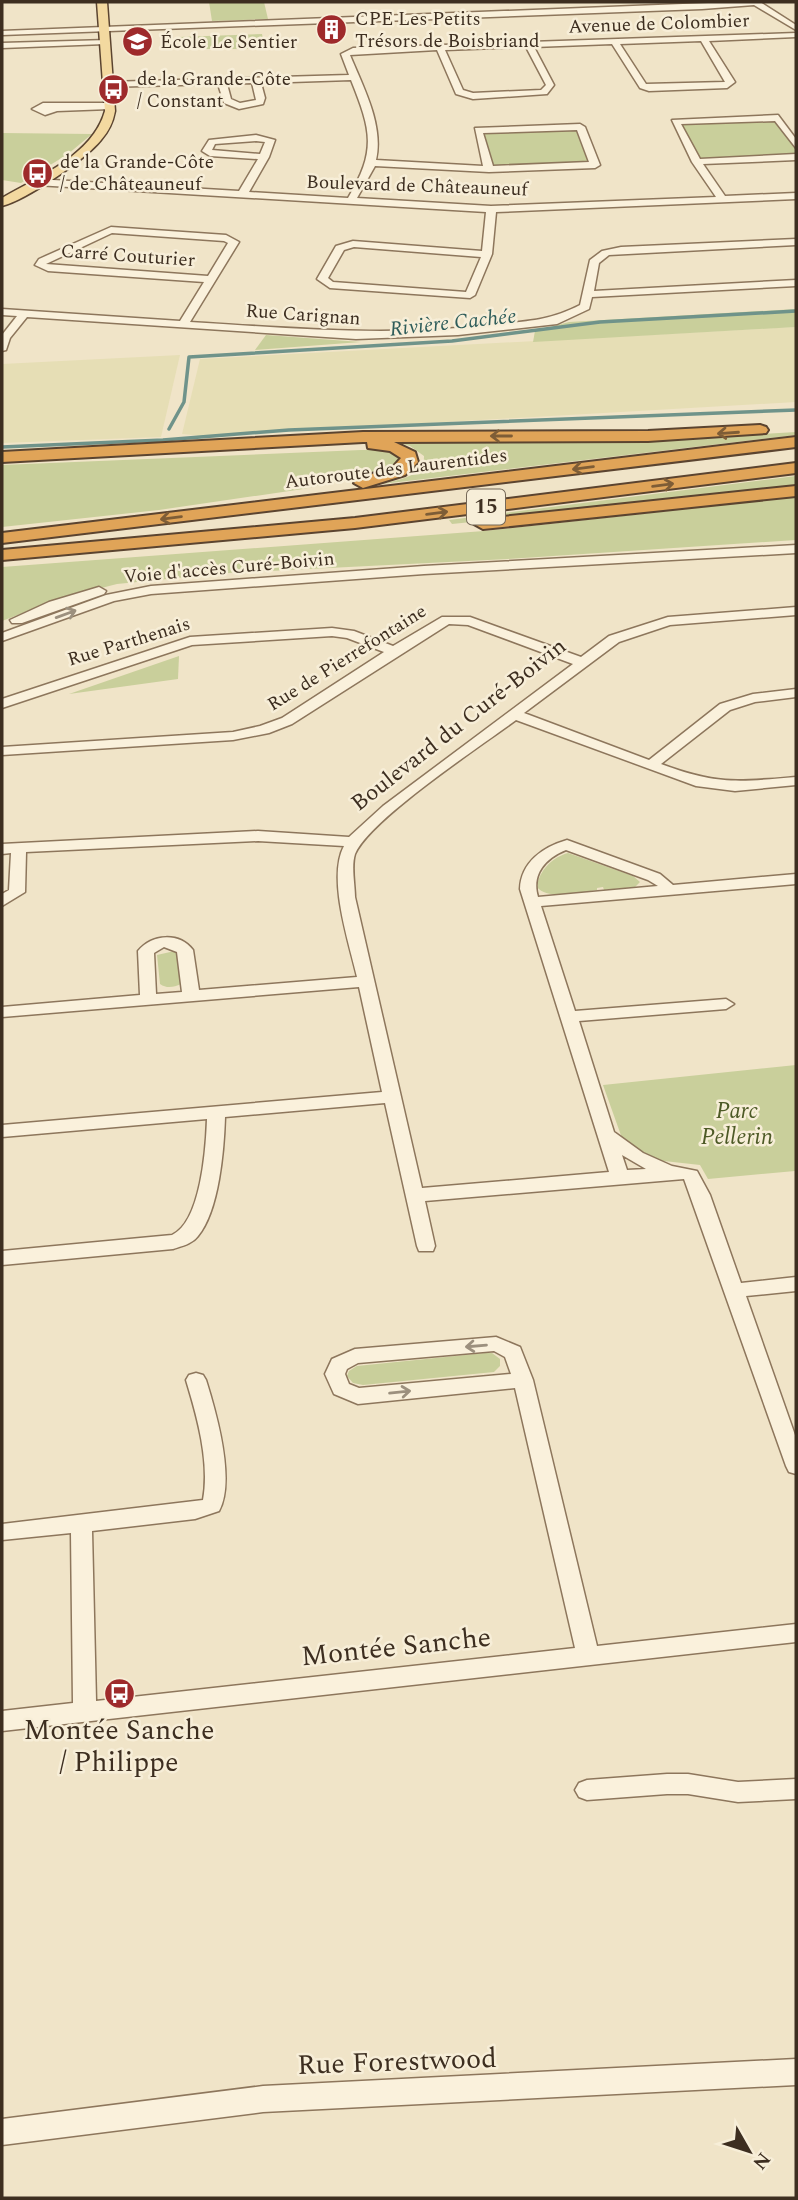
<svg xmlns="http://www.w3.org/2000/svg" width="798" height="2200" font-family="Spectral,serif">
  <rect width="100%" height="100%" fill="#f0e4c8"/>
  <g fill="#e6deb5">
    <path d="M796,327V402L202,436L182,434L200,359Z"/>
    <path d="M180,355L161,437L2,443V364Z"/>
  </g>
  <g fill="#c9cf9b">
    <path d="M209,2H264L268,19L212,21Z"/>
    <path d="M262,34L265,49H179V37Z"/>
    <path d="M777,119L796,145V157L697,162L675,122Z"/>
    <path d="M580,127L595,165L490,169L476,130Z"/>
    <path d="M2,133L92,134L68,154L21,183L2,180Z"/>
    <path d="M796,309V327L533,342L535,331L569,322Z"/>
    <path d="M266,335L361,342L255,350Z"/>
    <path d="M796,432V435L382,484C398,480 425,476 424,456L410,446L391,441L655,440Z"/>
    <path d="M361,450H385L399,457L395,466L383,472L303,489L159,510L2,527V465Z"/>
    <path d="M796,476V488L452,524L449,520Z"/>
    <path d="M796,497V540L508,559L228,573L117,584L62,598L2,621V567L484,531Z"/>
    <path d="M179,656L178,679L69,694Z"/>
    <path d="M568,853L633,876L640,882L635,887L604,890L603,887L597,888V890C581,892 548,901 537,887C539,870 553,857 568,853Z"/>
    <path d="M179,950L181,984C174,987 167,989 160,984L157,955Z"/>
    <path d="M796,1065V1175L795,1171L708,1179L700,1165L655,1160L645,1157L623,1141L603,1085Z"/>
    <path d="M485,1353H492L500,1359V1366L494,1372L363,1385L353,1383L347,1376L349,1371L357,1366Z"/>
  </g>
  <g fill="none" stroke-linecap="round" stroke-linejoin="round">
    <g stroke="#6f938a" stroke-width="3.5">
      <path d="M169,429L184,402L189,357L452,341L600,322L796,311"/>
      <path d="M2,447L163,440L289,430L796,410"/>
    </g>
    <defs>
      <g id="minor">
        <path d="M733,2H760L796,25V30L754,5L702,9L2,35V31Z"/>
        <path d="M796,33V37L709,41L735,82L727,88L649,91L640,88L612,44L534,47L554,85L547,94L473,99L456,94L437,50L350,55C363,87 384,125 376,160L483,166L475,128L580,124L585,127L600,165L595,168L489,172L375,166L357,198L491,206L716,197L692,162L672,120L778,115L796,139V148L775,121L681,124L700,159L796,154V160L703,164L725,196L796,193V199L496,212L492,254L475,295L470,298L330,288L317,279L336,246L353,241L482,251L486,212L36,185L31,182L36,179L239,191L258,159L210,156L202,151L209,140L256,135L275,140L269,157L249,192L348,198C377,150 371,130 351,80L261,83L265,98L263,104L239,109L224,103L218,84L105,87L108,82L349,75L341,54L353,48ZM701,41L725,82L646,84L620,44ZM526,47L546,85L541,90L473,93L463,90L445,50ZM252,83L256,100L240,103L231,99L227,84ZM577,130L589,162L493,166L483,133ZM256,141L265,142L260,154L212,150L215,144ZM354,247L481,257L466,292L333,282L328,278L344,250Z"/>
        <path d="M108,40L105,44L2,48V43Z"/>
        <path d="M43,103H110L114,106L110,109L57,111L45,115L32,109Z"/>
        <path d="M111,227L226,235L239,242L190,322C290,328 388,337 488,325C524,321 547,322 580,305L590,260L602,251L621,247L796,239V245L609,255L599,263L594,291L796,280V286L592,297L589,309L557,324L458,335L356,339L27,317L10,338L6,350L2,351V335L17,316L2,315V309L180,321L204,282L48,271L35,265L39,259ZM112,233L224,241L228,243L208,276L46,264Z"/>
        <path d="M796,545V553L424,574L151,594L114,601L2,641V633L106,595L151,586L424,566Z"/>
        <path d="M99,587L106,591L104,594L22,623H12L10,620L49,602Z"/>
        <path d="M796,607V615L670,625L619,642L524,713L649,760L720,704L753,694L796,689V697L755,702L730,710L661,764C717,785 738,782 796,777V785L735,791L696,786L516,720C481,746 370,819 355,854C351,866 355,885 355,897L422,1188L609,1172L520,889C521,862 543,847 567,840L660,874L673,885L796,874V884L541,906L575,1011L726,999L734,1004L726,1009L579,1021L614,1132L643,1153L672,1166L697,1171L710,1195L741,1283L796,1277V1291L746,1296L796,1438V1474L789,1472L786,1466L684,1179L425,1201L435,1246L433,1251H419L417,1246L385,1103L225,1117C224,1150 219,1211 198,1236C192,1244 182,1246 173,1249L2,1265V1251L172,1235C201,1222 206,1148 207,1119L2,1137V1125L382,1092L359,987L2,1017V1007L140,995L138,951C152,934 179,932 193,950L199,990L357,977C349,942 327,878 344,846L258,841L26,852L25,892L2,906V894L9,890L11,853L2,854V844L258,831L349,837L383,806L573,664L468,625L449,624L292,724L269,733L233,740L2,755V747L233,732L260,726L282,718L384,652L347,638L332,636L192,645L2,708V699L190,637L332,628L354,631L393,646L442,617H470L581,657L609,636L668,617ZM566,850L648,880L658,886L538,897C531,874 546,858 566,850ZM164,947L177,952L182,992L156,994L154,953ZM622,1155L646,1169L627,1170Z"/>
        <path d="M496,1337L520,1347L533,1380L597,1646L796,1624V1642L2,1731V1711L73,1703L71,1533L2,1540V1524L203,1500C210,1462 197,1416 186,1380L189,1375L196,1373L203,1375L206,1380C216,1412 236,1480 219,1511L195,1519L92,1531L96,1701L575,1648L515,1388L358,1404L334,1394L325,1374L332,1359L355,1349ZM494,1351L505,1357L511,1374L359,1388L349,1384L345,1374L347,1369L358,1363Z"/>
        <path d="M667,1774H688L738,1782L796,1779V1799L738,1802L688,1794H667L587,1800L579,1797L575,1790L579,1783L587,1780Z"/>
        <path d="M796,2059V2085L263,2112L2,2145V2119L263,2086Z"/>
      </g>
      <path id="major" d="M97,2H107L115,111C113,122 109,131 101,140C85,160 26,200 2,206V198C38,177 93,155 105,111Z"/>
      <g id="highway">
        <path d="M760,425L766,427L768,430L766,433L648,441L394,442L415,452L418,462L405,475L363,488L354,483L357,479L393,467L401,458L390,451L368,448L367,442H363L2,462V452L363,432L648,431Z"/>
        <path d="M796,437V447L2,543V533Z"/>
        <path d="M796,463V473L355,528L2,560V550L355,518Z"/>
        <path d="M796,486V496L483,529L474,524L483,519Z"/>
      </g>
    </defs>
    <use href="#minor" stroke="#8d765c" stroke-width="3"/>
    <use href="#major" stroke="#5b4430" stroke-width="3"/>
    <use href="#highway" stroke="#5b4430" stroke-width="4"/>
    <use href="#minor" fill="#faf1dc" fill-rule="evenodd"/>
    <use href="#major" fill="#f3d9a0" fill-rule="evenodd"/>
    <use href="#highway" fill="#e0a458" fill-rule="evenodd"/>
  </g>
  <defs><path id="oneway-shaft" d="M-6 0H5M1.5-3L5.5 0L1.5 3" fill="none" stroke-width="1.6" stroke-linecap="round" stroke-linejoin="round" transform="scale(1.75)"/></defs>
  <g stroke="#7e5d36">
    <use href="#oneway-shaft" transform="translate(728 433) rotate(176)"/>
    <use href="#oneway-shaft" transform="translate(501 436) rotate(-180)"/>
    <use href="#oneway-shaft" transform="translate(583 468) rotate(173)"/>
    <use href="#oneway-shaft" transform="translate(663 485) rotate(-7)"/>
    <use href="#oneway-shaft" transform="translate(437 513) rotate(-7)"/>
    <use href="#oneway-shaft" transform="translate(171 518) rotate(173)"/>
  </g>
  <g stroke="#9c907e">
    <use href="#oneway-shaft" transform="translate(66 614) rotate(-20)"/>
    <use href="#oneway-shaft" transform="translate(476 1346) rotate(175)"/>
    <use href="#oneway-shaft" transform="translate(400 1392) rotate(-6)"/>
  </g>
  <defs>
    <symbol id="building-disc" viewBox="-11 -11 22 22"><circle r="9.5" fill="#9e2a2b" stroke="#f7eed8"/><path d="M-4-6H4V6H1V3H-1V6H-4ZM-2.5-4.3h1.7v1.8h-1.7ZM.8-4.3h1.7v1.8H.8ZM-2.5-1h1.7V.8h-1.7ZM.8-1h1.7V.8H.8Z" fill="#fff"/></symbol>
    <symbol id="school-disc" viewBox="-11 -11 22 22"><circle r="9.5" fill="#9e2a2b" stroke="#f7eed8"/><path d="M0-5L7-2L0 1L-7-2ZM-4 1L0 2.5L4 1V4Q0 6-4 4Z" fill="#fff"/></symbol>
    <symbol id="bus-disc" viewBox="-11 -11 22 22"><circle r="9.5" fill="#9e2a2b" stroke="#f7eed8"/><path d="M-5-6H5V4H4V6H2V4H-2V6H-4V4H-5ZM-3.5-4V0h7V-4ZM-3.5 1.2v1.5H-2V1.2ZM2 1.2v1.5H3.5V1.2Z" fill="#fff"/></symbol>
  </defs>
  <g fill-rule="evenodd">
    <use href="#building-disc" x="314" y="12" width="35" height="35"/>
    <use href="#school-disc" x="120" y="24" width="35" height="35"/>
    <use href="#bus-disc" x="96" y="72" width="35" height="35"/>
    <use href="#bus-disc" x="20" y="156" width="35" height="35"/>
    <use href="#bus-disc" x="102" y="1676" width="35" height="35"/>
  </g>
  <g text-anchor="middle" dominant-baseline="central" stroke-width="5" stroke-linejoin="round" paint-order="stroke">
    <g font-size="19" fill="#3d2e20" stroke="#f7eed8" text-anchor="start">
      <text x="355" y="19">CPE Les Petits<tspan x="355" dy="22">Trésors de Boisbriand</tspan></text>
      <text x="160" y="42">École Le Sentier</text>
      <text x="137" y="79">de la Grande-Côte<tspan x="137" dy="22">/ Constant</tspan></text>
      <text x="60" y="162">de la Grande-Côte<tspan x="60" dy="22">/ de Châteauneuf</tspan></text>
    </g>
    <g font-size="19" fill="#3d2e20" stroke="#f7eed8">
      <text transform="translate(659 24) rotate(-2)">Avenue de Colombier</text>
      <text transform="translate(417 186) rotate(2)">Boulevard de Châteauneuf</text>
      <text transform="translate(128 256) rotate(4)">Carré Couturier</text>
      <text transform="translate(303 315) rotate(4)">Rue Carignan</text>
      <text transform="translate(396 469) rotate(-7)">Autoroute des Laurentides</text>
      <text transform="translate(229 568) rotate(-5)">Voie d'accès Curé-Boivin</text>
      <text transform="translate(129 642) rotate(-17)">Rue Parthenais</text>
      <text transform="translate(347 658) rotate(-32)">Rue de Pierrefontaine</text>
    </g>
    <g font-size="21" font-style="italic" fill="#2f5d5a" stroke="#f7eed8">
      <text transform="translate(453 323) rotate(-6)">Rivière Cachée</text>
    </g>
    <rect fill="#f7eed8" stroke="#756857" stroke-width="2" x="467" y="489.5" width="38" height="35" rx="5"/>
    <g font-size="21" font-weight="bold" fill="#3d2e20">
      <text x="486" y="507">15</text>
    </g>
    <g font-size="23" fill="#3d2e20" stroke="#f7eed8">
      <text transform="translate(459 725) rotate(-38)">Boulevard du Curé-Boivin</text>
    </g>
    <g font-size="23" font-style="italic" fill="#4d5a26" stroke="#f7eed8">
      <text x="737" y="1111">Parc<tspan x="737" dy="26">Pellerin</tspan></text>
    </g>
    <g font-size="28" fill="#3d2e20" stroke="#f7eed8">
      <text transform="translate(396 1647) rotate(-6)">Montée Sanche</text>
      <text transform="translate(397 2062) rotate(-2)">Rue Forestwood</text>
    </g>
    <g font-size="28" fill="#3d2e20" stroke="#f7eed8">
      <text x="119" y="1730">Montée Sanche<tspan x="119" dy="32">/ Philippe</tspan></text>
    </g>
  </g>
  <rect width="798" height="2200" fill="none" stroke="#3d2e20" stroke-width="7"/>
  <g transform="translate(749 2151) rotate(129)" stroke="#f7eed8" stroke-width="5" paint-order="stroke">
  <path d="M0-5L12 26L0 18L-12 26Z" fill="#3d2e20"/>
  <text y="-10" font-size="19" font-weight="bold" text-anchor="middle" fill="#3d2e20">N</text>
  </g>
</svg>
